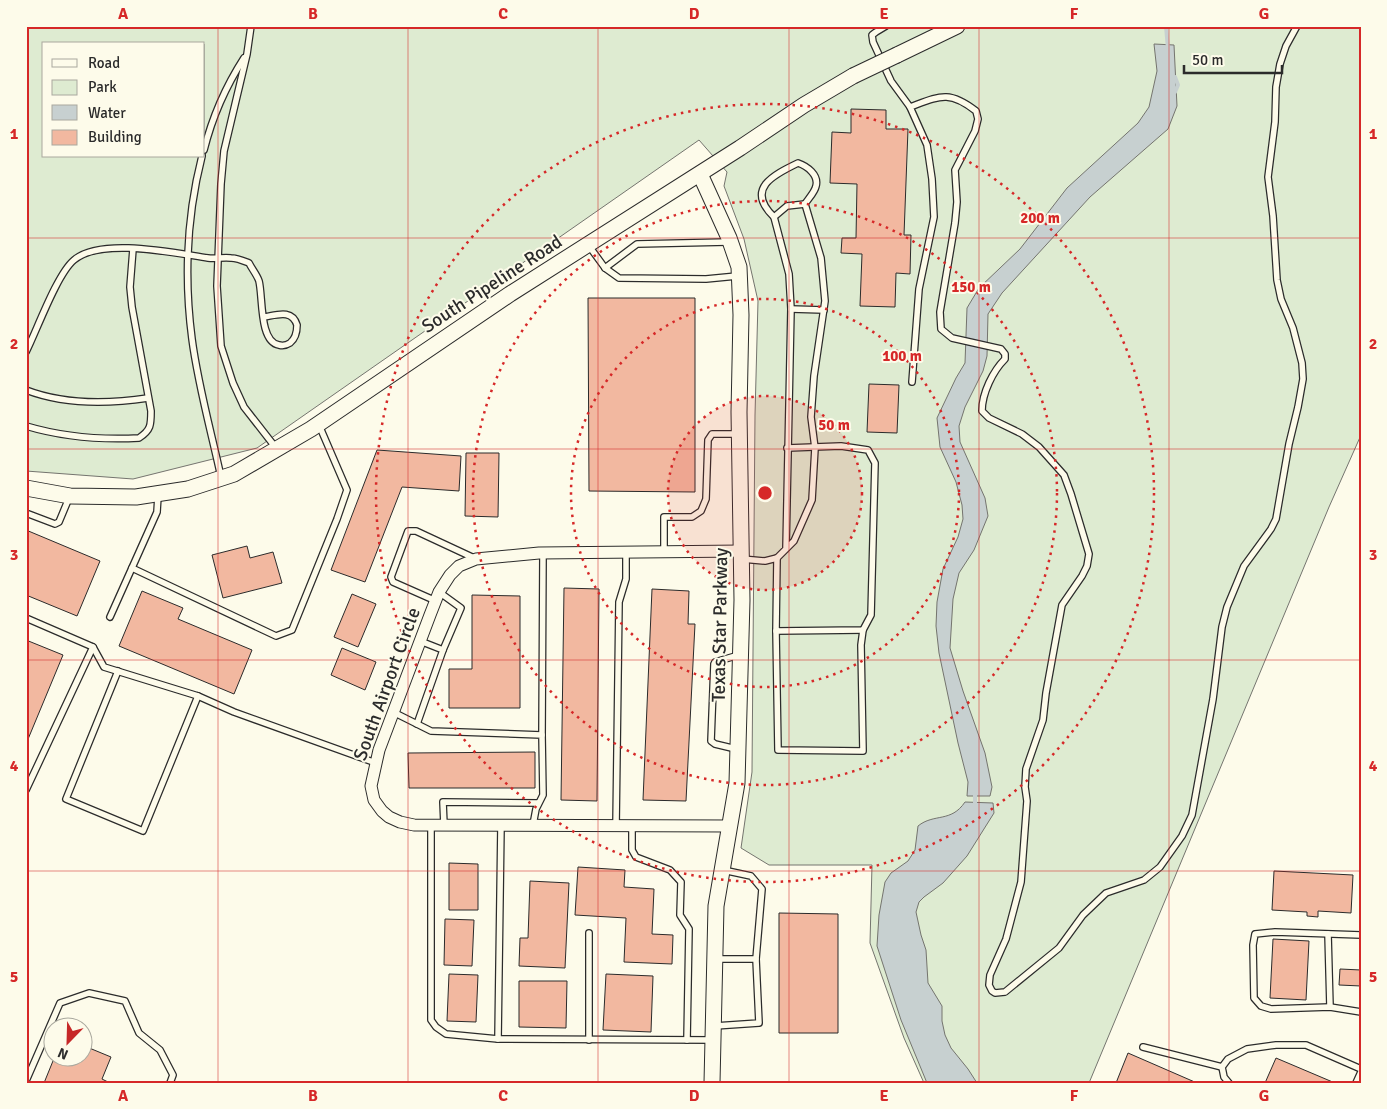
<svg xmlns="http://www.w3.org/2000/svg" width="1387" height="1109" font-family="Signika,sans-serif">
  <rect width="100%" height="100%" fill="#fdfbea"/>
  <path fill="#deebd1" stroke="#74746e" fill-rule="evenodd" d="M26,26H1361V435L1329,507L1089,1083H924L904,1038L870,943L872,865H769L741,848L752,772L755,415L758,301L744,239L724,186L727,172L699,140L257,448L133,479L26,471ZM44,44H204V156H44Z"/>
  <g fill="#c7d0d0" stroke="#74746e">
    <path d="M1154,44L1174,45L1177,106L1168,129L1090,197L1002,293L988,314L987,356L983,371L965,407L959,426L960,442L985,498L988,516L974,550L959,573L953,599L950,648L963,691L985,753L992,787L990,796H967L968,782L958,743L939,653L936,626L937,602L943,569L958,537L963,519L962,505L956,482L940,447L937,418L956,378L965,363L967,308L979,288L1020,249L1067,188L1138,123L1149,107L1157,71Z"/>
    <path d="M965,802L993,803L994,813L967,856L943,883L924,897L919,902L916,912L921,935L926,950L928,983L942,1006V1021L945,1035L951,1048L968,1069L977,1083H927L901,1020L877,946L879,915L885,882L891,873L908,861L915,850L918,826C934,813 951,823 965,802Z"/>
  </g>
  <g fill="none" stroke-linecap="round" stroke-linejoin="round">
    <g stroke="#c7d0d0" stroke-width="4">
      <path d="M1166,26L1168,49"/>
      <path d="M1175,77L1178,85L1175,92"/>
      <path d="M975,807V792"/>
    </g>
  </g>
  <g fill="#f2b8a0" stroke="#2b2b2b">
    <path d="M851,109L886,110V129H908L904,235H911L910,274L896,273L895,307L860,306L862,254L841,253L842,238H856L857,184L830,183L832,132L851,133Z"/>
    <path d="M588,298H695V492L589,491Z"/>
    <path d="M869,384L899,385L897,433L867,432Z"/>
    <path d="M377,450L461,456L459,491L402,487L365,582L331,570Z"/>
    <path d="M466,453H499L498,517L465,516Z"/>
    <path d="M26,530L100,561L77,616L26,595Z"/>
    <path d="M247,546L250,558L273,552L282,583L223,598L212,555Z"/>
    <path d="M564,588L599,589L597,801L561,800Z"/>
    <path d="M652,589L689,591L688,624H695L686,801L643,800Z"/>
    <path d="M142,591L183,608L178,619L252,650L234,694L119,646Z"/>
    <path d="M352,594L376,604L358,647L334,637Z"/>
    <path d="M472,595L520,596V708H449V669H472Z"/>
    <path d="M26,640L63,655L26,744Z"/>
    <path d="M342,648L376,662L365,690L331,675Z"/>
    <path d="M535,752V788H409L408,753Z"/>
    <path d="M449,863L478,864V910H449Z"/>
    <path d="M578,867L625,870L624,887L654,889L652,934L673,935L672,964L624,962L626,918L575,915Z"/>
    <path d="M1274,871L1353,875L1351,913L1318,911V917L1307,916V912L1272,910Z"/>
    <path d="M530,881L569,883L565,968L519,966L520,938H528Z"/>
    <path d="M779,913L838,914V1033H779Z"/>
    <path d="M445,919L474,920L472,966L444,965Z"/>
    <path d="M1273,939L1309,941L1306,1000L1270,998Z"/>
    <path d="M1340,969L1361,970V986L1339,985Z"/>
    <path d="M449,974L478,975L476,1022L447,1021Z"/>
    <path d="M606,974L653,976L651,1032L603,1030Z"/>
    <path d="M519,981H567L566,1028L519,1027Z"/>
    <path d="M82,1045L111,1057L102,1079L110,1083H44L55,1056H82Z"/>
    <path d="M1128,1053L1197,1083H1116Z"/>
    <path d="M1276,1058L1335,1083H1265Z"/>
  </g>
  <g fill="none" stroke-linecap="round" stroke-linejoin="round">
    <defs>
      <g id="service">
        <path d="M251,26L247,54L224,151L221,184L217,286L221,346L233,383L244,407L276,448"/>
        <path d="M886,26L876,32L872,35L873,42L891,81L910,107"/>
        <path d="M204,150C212,118 226,86 244,58"/>
        <path d="M202,156C187,215 184,278 192,339C198,385 211,431 221,477"/>
        <path d="M774,217L787,206L805,204"/>
        <path d="M589,246L605,268L619,278L706,279L737,276"/>
        <path d="M605,268L637,244L728,242"/>
        <path d="M791,309L824,310"/>
        <path d="M26,352C37,330 57,274 74,260C101,237 174,253 208,258C216,259 223,257 231,258C237,258 244,261 249,263C252,269 257,275 259,281C263,296 259,342 279,345C283,346 287,345 290,343C295,339 297,332 297,325C292,309 277,315 264,317"/>
        <path d="M912,382L919,289L934,217L932,179L927,145L910,107C940,96 949,90 976,111L978,119L975,131L955,170L957,202L955,223L940,312L941,329L952,338L1001,349L1005,354V359C993,371 982,393 982,411L989,418L1022,434L1039,447L1064,475L1071,494L1089,554L1087,566L1082,576L1062,605L1046,693L1043,720L1026,769L1025,787L1027,801L1021,882L1006,939L990,975L989,985L992,991L995,993L1005,992L1059,948L1083,915L1106,893L1144,880L1160,867L1182,836L1192,815L1213,699L1222,627L1227,607L1244,566L1271,529L1276,519L1289,444L1298,407L1303,379L1302,363L1293,328L1281,299L1277,280L1273,216L1268,177L1275,122L1276,87L1280,64L1286,46L1297,26"/>
        <path d="M26,390C65,405 108,404 148,398"/>
        <path d="M26,426C63,437 101,440 139,438C151,430 151,425 151,411L132,307L130,287L133,249"/>
        <path d="M26,513L55,524L59,522L69,498"/>
        <path d="M664,552V517H692L701,511L706,499L708,440L712,434H739"/>
        <path d="M777,558L776,631L863,630L871,615L875,463L868,450L841,446L787,448"/>
        <path d="M742,559L765,561L777,558L794,541L812,500L815,448L811,417L814,376L825,301L821,258L805,204C808,199 815,192 816,186C819,175 807,166 798,163C773,175 745,189 774,217L789,274L791,309L786,549"/>
        <path d="M132,568L276,636L292,630L337,519L347,490L319,425"/>
        <path d="M439,592L461,608L443,650"/>
        <path d="M436,601L393,582L391,577L408,531H416L474,558"/>
        <path d="M110,617L157,512L158,496"/>
        <path d="M26,618L93,647L104,667L198,696L234,712L376,763"/>
        <path d="M776,631L778,750L863,751L861,645L863,630"/>
        <path d="M118,671L66,799L143,831L198,696"/>
        <path d="M393,712L431,731L542,735L543,795L536,809L533,825"/>
        <path d="M417,724L443,650L420,641"/>
        <path d="M542,735L543,553"/>
        <path d="M736,749L715,744L711,741L714,664L715,662L739,655"/>
        <path d="M26,790L93,647"/>
        <path d="M431,825V1020L436,1027L446,1034L498,1039"/>
        <path d="M444,825L443,802L538,803"/>
        <path d="M501,825L498,1039L713,1040"/>
        <path d="M616,826L619,602L626,579V552"/>
        <path d="M632,826V850L636,857L670,870L681,882L680,915L689,929L687,1040"/>
        <path d="M723,870L751,876L762,889L756,959"/>
        <path d="M589,933V1040"/>
        <path d="M1328,934L1330,1007"/>
        <path d="M1361,935L1275,932L1255,934L1253,945L1254,998L1261,1006L1271,1009L1330,1007L1361,1012"/>
        <path d="M715,1026L759,1023L756,959H716"/>
        <path d="M1143,1047L1222,1067"/>
        <path d="M26,1081L60,1003L89,993L125,1001L139,1033L160,1050L173,1075L170,1083"/>
        <path d="M1229,1083L1224,1077L1222,1067L1228,1059L1247,1049L1276,1045H1306L1361,1069"/>
        <path d="M1356,1083L1361,1072"/>
      </g>
      <path id="minor" d="M730,826L414,825L400,822L389,817L382,811L374,800L371,786L379,750L430,615L439,592L450,575L459,566L476,559L539,553L742,551"/>
      <g id="tertiary">
        <path d="M897,55L957,26"/>
        <path d="M700,174L729,238L739,267L741,315L739,412L742,600L737,783L716,906L712,1083"/>
        <path d="M26,488L70,496L136,497L188,489L234,474L311,429L510,294L740,148L804,105L853,76"/>
      </g>
    </defs>
    <use href="#service" stroke="#2b2b2b" stroke-width="8"/>
    <use href="#minor" stroke="#2b2b2b" stroke-width="13"/>
    <use href="#tertiary" stroke="#2b2b2b" stroke-width="17"/>
    <use href="#service" stroke="#fdfbea" stroke-width="5.5"/>
    <use href="#minor" stroke="#fdfbea" stroke-width="11"/>
    <use href="#tertiary" stroke="#fdfbea" stroke-width="15"/>
    <defs>
      <path id="tertiary-bridge" d="M853,76L897,55"/>
    </defs>
    <use href="#tertiary-bridge" stroke="#2b2b2b" stroke-width="17" stroke-linecap="butt"/>
    <use href="#tertiary-bridge" stroke="#fdfbea" stroke-width="15"/>
  </g>
  <path fill="none" stroke="#d62828" stroke-width="1" stroke-opacity="0.55" d="M218,26V1083M408,26V1083M598,26V1083M789,26V1083M979,26V1083M1169,26V1083M26,238H1361M26,449H1361M26,660H1361M26,871H1361"/>
  <circle cx="765" cy="493" r="97" fill="#d62828" fill-opacity=".12"/>
  <g fill="none" stroke="#d62828" stroke-width="2.5" stroke-dasharray="2.5 5">
    <circle cx="765" cy="493" r="97"/>
    <circle cx="765" cy="493" r="194"/>
    <circle cx="765" cy="493" r="292"/>
    <circle cx="765" cy="493" r="389"/>
  </g>
  <g text-anchor="middle" dominant-baseline="central" stroke-width="4" stroke-linejoin="round" paint-order="stroke">
    <g font-size="19" fill="#2b2b2b" stroke="#fdfbea">
      <text transform="translate(492 284) rotate(-33)">South Pipeline Road</text>
      <text transform="translate(720 625) rotate(-89)">Texas Star Parkway</text>
      <text transform="translate(387 684) rotate(-70)">South Airport Circle</text>
    </g>
  </g>
  <circle cx="765" cy="493" r="8" fill="#d62828" stroke="#fdfbea" stroke-width="2.5"/>
  <g font-size="15" text-anchor="middle" font-weight="bold" fill="#d62828" stroke="#fdfbea" stroke-width="4" stroke-linejoin="round" paint-order="stroke">
    <text x="1040" y="223">200 m</text>
    <text x="971" y="292">150 m</text>
    <text x="902" y="361">100 m</text>
    <text x="834" y="430">50 m</text>
  </g>
  <rect width="1387" height="1109" fill="none" stroke="#fdfbea" stroke-width="55"/>
  <rect x="42" y="42" width="162" height="115" fill="#fdfbea" stroke="#a9a89e"/>
  <rect x="52" y="59" width="25" height="8" fill="#fdfbea" stroke="#a9a89e"/>
  <text x="88" y="68" font-size="15" fill="#2b2b2b">Road</text>
  <rect x="52" y="80" width="25" height="15" fill="#deebd1" stroke="#a9a89e"/>
  <text x="88" y="92" font-size="15" fill="#2b2b2b">Park</text>
  <rect x="52" y="105" width="25" height="15" fill="#c7d0d0" stroke="#a9a89e"/>
  <text x="88" y="118" font-size="15" fill="#2b2b2b">Water</text>
  <rect x="52" y="130" width="25" height="15" fill="#f2b8a0" stroke="#a9a89e"/>
  <text x="88" y="142" font-size="15" fill="#2b2b2b">Building</text>
  <g transform="translate(68 1042) rotate(203)"><circle r="24" fill="#fdfbea" stroke="#a9a89e"/>
  <path d="M0-4L9 19L0 12L-9 19Z" fill="#c62828"/>
  <text y="-8" font-size="14" font-weight="bold" text-anchor="middle" fill="#2b2b2b">N</text>
  </g>
  <path d="M1184 65v8h98v-8" fill="none" stroke="#2b2b2b" stroke-width="2.5"/>
  <text x="1192" y="65" font-size="15" fill="#2b2b2b" stroke="#fdfbea" stroke-width="4" paint-order="stroke">50 m</text>
  <rect x="28" y="28" width="1332" height="1054" fill="none" stroke="#d62828" stroke-width="2"/>
  <g font-size="16" text-anchor="middle" font-weight="bold" fill="#d62828">
    <text x="123" y="19">A</text>
    <text x="313" y="19">B</text>
    <text x="503" y="19">C</text>
    <text x="694" y="19">D</text>
    <text x="884" y="19">E</text>
    <text x="1074" y="19">F</text>
    <text x="1264" y="19">G</text>
    <text x="14" y="139">1</text>
    <text x="1373" y="139">1</text>
    <text x="14" y="349">2</text>
    <text x="1373" y="349">2</text>
    <text x="14" y="560">3</text>
    <text x="1373" y="560">3</text>
    <text x="14" y="771">4</text>
    <text x="1373" y="771">4</text>
    <text x="14" y="982">5</text>
    <text x="1373" y="982">5</text>
    <text x="123" y="1101">A</text>
    <text x="313" y="1101">B</text>
    <text x="503" y="1101">C</text>
    <text x="694" y="1101">D</text>
    <text x="884" y="1101">E</text>
    <text x="1074" y="1101">F</text>
    <text x="1264" y="1101">G</text>
  </g>
</svg>
